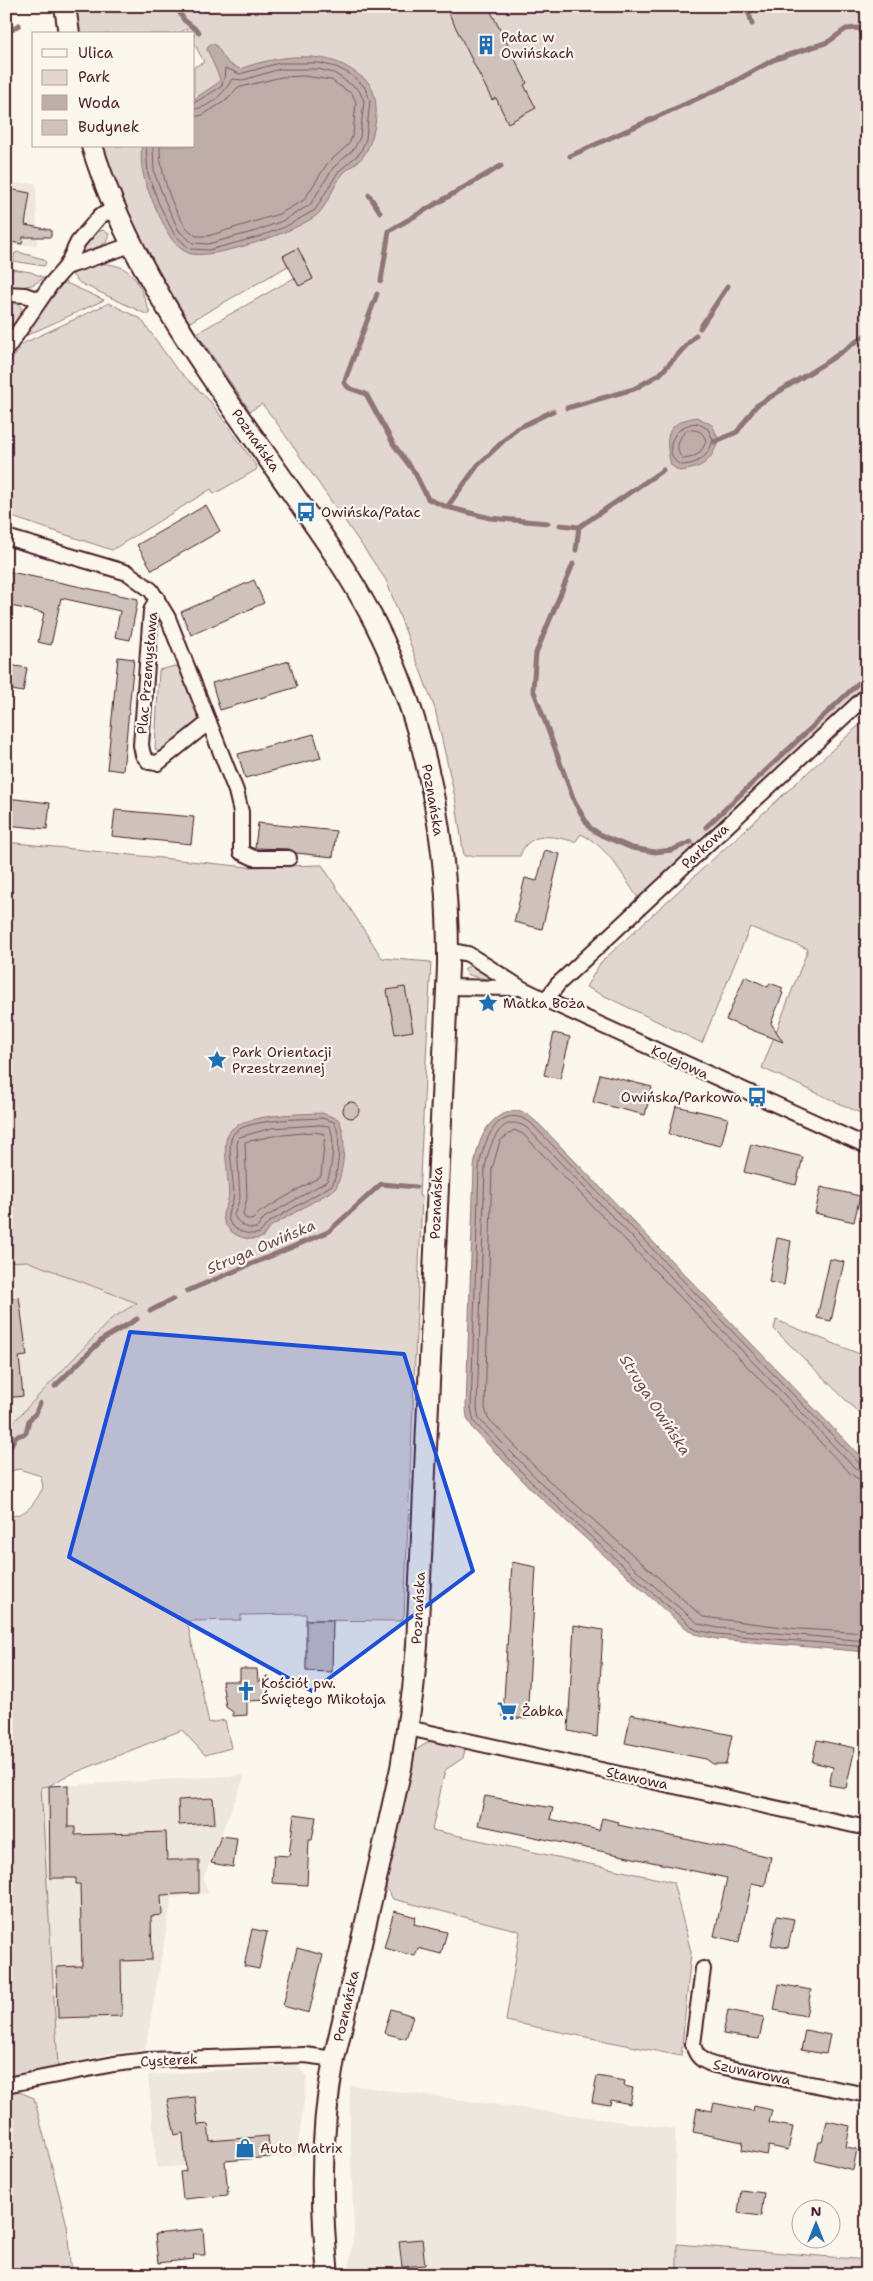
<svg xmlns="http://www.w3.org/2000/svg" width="873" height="2281" font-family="'Shantell Sans',sans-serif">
  <rect width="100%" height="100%" fill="#fbf7ec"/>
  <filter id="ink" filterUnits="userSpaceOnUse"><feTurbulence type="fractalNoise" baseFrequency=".02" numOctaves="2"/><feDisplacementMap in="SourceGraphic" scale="10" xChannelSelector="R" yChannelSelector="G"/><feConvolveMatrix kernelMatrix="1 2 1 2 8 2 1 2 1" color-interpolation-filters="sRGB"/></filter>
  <g filter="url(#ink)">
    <g fill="#eee7de">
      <path d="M36,183L37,245L6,246V184Z"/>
      <path d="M27,1261L138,1303L111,1319L6,1430V1262Z"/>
      <path d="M245,1775L203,1879L209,1893L172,1897L145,2051L118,2052L58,2066L41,1787Z"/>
      <path d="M297,2065L307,2077L297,2156L157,2168L148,2075Z"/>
      <path d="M350,2085L675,2129L677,2275H348L354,2230L350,2139Z"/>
    </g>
    <g fill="#e2d7d0" stroke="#967b7e">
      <path d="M76,6H867V684L638,898C622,874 608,847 581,834L575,842C553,835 528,831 520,856H464L455,797L435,709L386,580L274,419L262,404L250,411L197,333L294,278L299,286L313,278L297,249L283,256L288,266L188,323C153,267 124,210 103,146H194V67L204,62L194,43V34H189L187,29L177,34H79Z"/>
      <path d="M103,230L109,234L106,243L79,255L77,252L96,232Z"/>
      <path d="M18,252L43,259L46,263L44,266L13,261L15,253Z"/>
      <path d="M94,264C133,261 139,282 150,314H146L80,283L72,275L80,269Z"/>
      <path d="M11,269L31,272L44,278L32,285L10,289Z"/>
      <path d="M64,282L104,300L23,337Z"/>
      <path d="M11,300C30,306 19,320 12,332Z"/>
      <path d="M109,303L141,319L175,367L210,401L257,467L256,470L214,494L211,489L112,550L6,515V368L24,343Z"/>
      <path d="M175,666L181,668C185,679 202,709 199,720C196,730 170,746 161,753L155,749L159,670Z"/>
      <path d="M867,718V1116L762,1068L808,949L750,927L702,1043L586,987L601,962Z"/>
      <path d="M6,842L248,867L322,865L382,958L431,962L419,1196H422L404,1616L401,1621L306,1620V1614L241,1615V1620L187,1621L209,1723L225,1720L231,1748L205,1755L182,1730L64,1777L49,1786L41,1787L58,2066L50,2072L6,2079V1517C28,1515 33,1505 43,1488L41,1476L19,1469L6,1472V1430L111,1319L137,1303L27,1261L6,1262V1107H11L10,1099L6,1098Z"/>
      <path d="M469,966L473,967L500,980L499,982L468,975L464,969Z"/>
      <path d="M776,1320L867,1357V1421L774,1329Z"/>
      <path d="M432,1740L465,1750L463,1758L445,1770L432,1830L673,1882L691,1952L681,2056L506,2021L520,1931L393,1899L385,1886L414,1751Z"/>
      <path d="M6,2091H17L34,2098L67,2225L71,2275H6Z"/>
      <path d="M677,2244L867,2260V2275H677Z"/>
    </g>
    <g fill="#bfadaa" stroke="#907477">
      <path d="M210,44H215L228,63L240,69C275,56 325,48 356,73C360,76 365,79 368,82C382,100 376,137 364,155C359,163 348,167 342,175C335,184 326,206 319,213C303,230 208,262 188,253C172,246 166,229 159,215C149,194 138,170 142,146H194V99L218,83L220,79L207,49Z"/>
      <path d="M697,417L712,425L719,440C710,463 703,468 679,471L671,465C664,436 666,422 697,417Z"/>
      <path d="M518,1111L527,1114L540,1125L867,1463V1652L717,1639L694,1634L677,1621L533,1491L474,1430L467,1418L466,1408L474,1167C478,1141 487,1112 518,1111Z"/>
      <path d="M322,1113L338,1119C348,1132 344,1176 335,1189L270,1227L263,1237C248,1243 227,1235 223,1218C222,1211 227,1206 228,1200C230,1190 227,1179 227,1169C226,1158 222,1137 232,1129C248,1114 300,1114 322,1113Z"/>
    </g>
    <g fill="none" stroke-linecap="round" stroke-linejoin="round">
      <g stroke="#79585e" stroke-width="1">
        <path d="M146,146L148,174L159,204L174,234L190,249L209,250L258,237L285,227L315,210L338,172L360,153L366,139L370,100L364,86L350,74L336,67L319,63H279L240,74L225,68L224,79L221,87L194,103"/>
        <path d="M153,146L154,172L165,201L179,231L193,243L208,244L256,231L282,221L310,205L333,168L354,149L360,137L364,101L359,90L334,73L318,69H280L243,80L232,79C225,92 210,108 194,109"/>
        <path d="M160,146C159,170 174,222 196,236H208L279,214L304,200L327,164L349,144L353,134L356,102L352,94L331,80L304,76L281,77L237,88L228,99L203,115L194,117"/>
        <path d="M697,423L708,429L713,440C709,457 697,465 680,465C661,452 673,424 697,423Z"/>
        <path d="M687,430C697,429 703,431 706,441C702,453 695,458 683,459C674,450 678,437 687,430Z"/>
        <path d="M322,1118L334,1122C342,1133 339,1174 332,1185L268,1223L260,1233C249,1237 227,1229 228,1215C228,1210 232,1205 233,1200C235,1191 232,1179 232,1170C231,1160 227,1140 235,1132C249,1119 303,1119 322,1118Z"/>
        <path d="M321,1125L329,1126C336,1134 332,1171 327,1181L264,1218L257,1228C247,1230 238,1224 234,1215L240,1198L237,1144L239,1137L272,1128Z"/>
        <path d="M314,1132L325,1134L321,1176L260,1212L252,1220L245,1218L243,1214L247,1198L245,1142L273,1136Z"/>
        <path d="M867,1466L861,1465L531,1123C498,1100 483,1143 479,1168L471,1408L474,1422L536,1487L661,1600L696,1630L717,1634L867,1647"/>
        <path d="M867,1473L856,1469L527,1128C500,1109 488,1149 485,1168L477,1408L479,1419L541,1483L665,1596L699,1624L718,1628L867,1641"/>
        <path d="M867,1480L858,1479L851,1474L523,1134L514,1130L500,1141L492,1169L485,1408L488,1418L546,1478L703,1617L799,1629L867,1633"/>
      </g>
      <g stroke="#907477" stroke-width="5">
        <path d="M176,6L184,20L199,32"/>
        <path d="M747,6L752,24"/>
        <path d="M6,34L19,25"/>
        <path d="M570,156L732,83L773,60L828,42L846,29L858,28L867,35"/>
        <path d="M369,195L380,212"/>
        <path d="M381,281L389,231L501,166"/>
        <path d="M377,294L344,383L349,388L366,394L394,445L415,473L428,499L447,507L490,518L548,523"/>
        <path d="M700,328L728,286"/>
        <path d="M567,408L634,389L660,374L696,335"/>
        <path d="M714,442L737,432L756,406L830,360L867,334"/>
        <path d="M447,507L478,465L516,429L553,411"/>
        <path d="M560,525L579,527L663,470"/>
        <path d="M576,550L579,527"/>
        <path d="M573,564L536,653L533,689L575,803L590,828L603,836L632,848L655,852L672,850L691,842"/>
        <path d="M706,827L867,675"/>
        <path d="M187,1291L328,1232L381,1184L416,1187"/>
        <path d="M150,1311L173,1299"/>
        <path d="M55,1386L103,1339L137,1319"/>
        <path d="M6,1456L15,1437L26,1433L29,1420L36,1413L40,1403"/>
      </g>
    </g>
    <g fill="#cfc2bc" stroke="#4a1f2b">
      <path d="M445,6H488L527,83L524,85L536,108L508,123L496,98L492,100Z"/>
      <path d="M9,189L30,193L25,225L51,230V237H23L22,244L6,241V206Z"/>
      <path d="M298,248L313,279L299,286L283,256Z"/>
      <path d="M206,505L220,531L152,570L137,545Z"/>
      <path d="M6,571L138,599L130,640L115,637L120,611L61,598L51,645L38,642L44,613L6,605Z"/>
      <path d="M254,580L264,603L191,635L181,612Z"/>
      <path d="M118,657L134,659L123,771L107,769Z"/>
      <path d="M289,661L297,687L220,710L212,683Z"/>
      <path d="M9,665L27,668L23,692L6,689V667L9,668Z"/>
      <path d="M314,734L321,758L245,778L238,754Z"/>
      <path d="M6,798L50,803L47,829L6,825Z"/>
      <path d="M115,810L194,817L191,844L112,836Z"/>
      <path d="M258,823L336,831L333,857L296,853L289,849L255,848Z"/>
      <path d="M545,850L560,854L542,929L514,922L525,878L537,881Z"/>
      <path d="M745,976L768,987L770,983L783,988L781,992L783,993L771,1023L783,1042L726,1020Z"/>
      <path d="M405,987L413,1031L395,1034L387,990Z"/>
      <path d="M554,1033L570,1037L560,1079L544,1075Z"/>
      <path d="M600,1074L652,1087L645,1115L593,1102Z"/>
      <circle cx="351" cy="1110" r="8"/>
      <path d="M676,1106L728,1118L721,1146L669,1134Z"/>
      <path d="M751,1144L803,1157L796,1185L744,1172Z"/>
      <path d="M821,1187L860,1196L854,1222L815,1213Z"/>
      <path d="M777,1238L791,1241L784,1285L769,1282Z"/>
      <path d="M830,1259L844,1262L831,1321L817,1318Z"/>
      <path d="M19,1297L27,1356L19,1357L23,1396L6,1398V1299Z"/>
      <path d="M512,1562L536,1567L527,1719L503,1717Z"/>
      <path d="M306,1620H333L332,1672L306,1671Z"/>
      <path d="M574,1625L603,1630L597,1737L568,1731Z"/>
      <path d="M240,1669H257L258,1682L267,1676L269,1700L247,1701V1715L233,1716V1712L226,1707L222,1681H240Z"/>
      <path d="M631,1714L732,1735L726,1764H713L706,1759L625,1743Z"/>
      <path d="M817,1740L855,1748L846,1788L829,1785L833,1767L812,1762Z"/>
      <path d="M68,1785V1827H75V1835L166,1832L167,1860H199V1893L161,1895L162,1915L151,1916L152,1960L121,1961L122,2016L58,2018L57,1967L82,1966L80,1884H76V1878H50L49,1786Z"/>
      <path d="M485,1796L553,1808L550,1819L599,1830L602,1818L619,1822L618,1825L771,1857L765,1886L752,1883L739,1942L714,1936L727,1878L478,1825Z"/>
      <path d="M213,1798L215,1823L179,1825L178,1800Z"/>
      <path d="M294,1814L316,1817L312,1840H309L307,1885L272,1883L274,1855L289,1856Z"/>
      <path d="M221,1836L237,1838L233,1867L211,1863Z"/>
      <path d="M394,1911L416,1917L414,1924L447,1932L441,1954L418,1948L415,1956L384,1948Z"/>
      <path d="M777,1916L794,1919L788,1948L771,1945Z"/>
      <path d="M252,1929L267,1932L259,1969L244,1966Z"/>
      <path d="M297,1948L323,1955L309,2013L283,2006Z"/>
      <path d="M779,1984L811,1990L806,2016L774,2010Z"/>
      <path d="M391,2009L413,2016L406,2039L384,2033Z"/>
      <path d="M728,2010L764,2017L759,2039L723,2034Z"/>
      <path d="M805,2030L830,2035L826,2054L801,2050Z"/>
      <path d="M597,2076L625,2081L624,2086L633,2088L630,2104L611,2100L610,2105L592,2102Z"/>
      <path d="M195,2097L198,2125L208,2124L210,2141L268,2136L270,2157L225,2161L228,2195L183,2199L180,2172L186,2171L183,2133L175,2135L167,2100Z"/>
      <path d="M714,2103L753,2111L754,2106L772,2110L769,2123L793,2127L788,2150L769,2146L767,2155L742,2150L743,2142L693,2132L697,2108L712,2111Z"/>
      <path d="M827,2121L850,2126L846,2147L857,2149L853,2170L815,2160L819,2142H822Z"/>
      <path d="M741,2190L764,2193L761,2216L738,2213Z"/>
      <path d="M203,2229L205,2255H193L194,2259L158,2263L155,2234Z"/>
      <path d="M422,2239L425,2265L402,2267L399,2241Z"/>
    </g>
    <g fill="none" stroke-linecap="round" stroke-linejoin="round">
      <defs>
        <g id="street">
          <path d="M66,267L131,245"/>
          <path d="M6,294L25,295L39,300"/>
          <path d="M6,350L51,284L66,267L78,242L100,216L115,209"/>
          <path d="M6,537L128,573L151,590L168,618L236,791L241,812V852L254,858H289"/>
          <path d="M157,598L151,611L141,745L143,755L149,762L158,763L209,722"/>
          <path d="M448,950L468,954L521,988L546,1000L867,1146"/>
          <path d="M447,987L520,988"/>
          <path d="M546,1000L558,984L867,695"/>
          <path d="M408,1728L867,1828"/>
          <path d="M703,1969L693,2044C696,2057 702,2061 714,2065L867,2095"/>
          <path d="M6,2085L114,2064L148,2060L305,2055L334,2059"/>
        </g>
        <g id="secondary">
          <path d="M65,6L69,34"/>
          <path d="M92,146C132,276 217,384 293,494C322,535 351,576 374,621C429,728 449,848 448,967L417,1645L413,1690L401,1768L383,1849L334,2059C320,2132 320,2202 328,2275"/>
        </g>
      </defs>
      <use href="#street" stroke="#4a1f2b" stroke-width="18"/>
      <use href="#secondary" stroke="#4a1f2b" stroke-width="24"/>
      <use href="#street" stroke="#fbf7ec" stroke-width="14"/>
      <use href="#secondary" stroke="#fbf7ec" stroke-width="20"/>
    </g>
  </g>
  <path fill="#1d4ed8" fill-opacity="0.2" stroke="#1d4ed8" stroke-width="4" stroke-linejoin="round" d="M130,1332L404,1354L473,1571L312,1691L69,1557Z"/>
  <defs>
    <symbol id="building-bare" viewBox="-9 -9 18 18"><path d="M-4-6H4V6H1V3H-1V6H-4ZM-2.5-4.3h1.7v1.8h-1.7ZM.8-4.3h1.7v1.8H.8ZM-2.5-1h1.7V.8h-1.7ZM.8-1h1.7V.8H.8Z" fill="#1f6fb2" stroke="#fbf7ec" stroke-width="2.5" paint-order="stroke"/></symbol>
    <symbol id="bus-bare" viewBox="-9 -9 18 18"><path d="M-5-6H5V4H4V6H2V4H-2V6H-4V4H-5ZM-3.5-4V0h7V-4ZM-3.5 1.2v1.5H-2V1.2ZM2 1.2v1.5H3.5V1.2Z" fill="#1f6fb2" stroke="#fbf7ec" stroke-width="2.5" paint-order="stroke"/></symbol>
    <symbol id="sight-bare" viewBox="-9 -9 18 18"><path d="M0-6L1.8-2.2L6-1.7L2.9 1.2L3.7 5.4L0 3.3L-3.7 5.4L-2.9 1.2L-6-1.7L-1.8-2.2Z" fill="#1f6fb2" stroke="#fbf7ec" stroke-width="2.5" paint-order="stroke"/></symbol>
    <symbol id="church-bare" viewBox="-9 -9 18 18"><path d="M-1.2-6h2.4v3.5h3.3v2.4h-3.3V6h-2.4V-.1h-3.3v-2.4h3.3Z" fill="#1f6fb2" stroke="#fbf7ec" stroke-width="2.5" paint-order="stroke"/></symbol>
    <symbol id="supermarket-bare" viewBox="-9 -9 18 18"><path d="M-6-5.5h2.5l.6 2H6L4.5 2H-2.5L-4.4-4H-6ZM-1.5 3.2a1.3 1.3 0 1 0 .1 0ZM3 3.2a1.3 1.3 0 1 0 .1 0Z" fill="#1f6fb2" stroke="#fbf7ec" stroke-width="2.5" paint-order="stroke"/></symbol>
    <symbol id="shop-bare" viewBox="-9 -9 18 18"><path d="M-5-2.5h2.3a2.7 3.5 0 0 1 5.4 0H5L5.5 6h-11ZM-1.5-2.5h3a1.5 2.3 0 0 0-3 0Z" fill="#1f6fb2" stroke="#fbf7ec" stroke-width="2.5" paint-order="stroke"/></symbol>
  </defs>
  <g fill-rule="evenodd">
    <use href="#building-bare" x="472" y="31" width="28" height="28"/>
    <use href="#bus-bare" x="292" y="498" width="28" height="28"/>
    <use href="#sight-bare" x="474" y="989" width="28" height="28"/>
    <use href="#sight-bare" x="203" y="1046" width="28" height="28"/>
    <use href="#bus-bare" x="743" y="1083" width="28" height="28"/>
    <use href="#church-bare" x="232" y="1677" width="28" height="28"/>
    <use href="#supermarket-bare" x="493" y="1697" width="28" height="28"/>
    <use href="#shop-bare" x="231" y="2134" width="28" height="28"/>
  </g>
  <g text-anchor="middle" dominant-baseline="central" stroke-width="4.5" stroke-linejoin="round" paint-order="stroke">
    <g font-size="14" fill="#4a1f2b" stroke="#fbf7ec" text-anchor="start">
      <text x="501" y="37">Pałac w<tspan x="501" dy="16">Owińskach</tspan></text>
      <text x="321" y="512">Owińska/Pałac</text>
      <text x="503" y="1003">Matka Boża</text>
      <text x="232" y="1052">Park Orientacji<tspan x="232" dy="16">Przestrzennej</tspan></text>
      <text x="742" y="1097" text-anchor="end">Owińska/Parkowa</text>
      <text x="261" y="1683">Kościół pw.<tspan x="261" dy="16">Świętego Mikołaja</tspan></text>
      <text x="522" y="1711">Żabka</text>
      <text x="260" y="2148">Auto Matrix</text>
    </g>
    <g font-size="14" fill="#4a1f2b" stroke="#fbf7ec">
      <text transform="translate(256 440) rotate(55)">Poznańska</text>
      <text transform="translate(147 673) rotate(-85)">Plac Przemysława</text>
      <text transform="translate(433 800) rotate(80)">Poznańska</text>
      <text transform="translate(705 846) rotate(-43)">Parkowa</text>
      <text transform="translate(680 1062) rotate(25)">Kolejowa</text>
      <text transform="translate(436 1203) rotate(-88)">Poznańska</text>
      <text transform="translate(418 1608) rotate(-87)">Poznańska</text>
      <text transform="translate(637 1778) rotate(12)">Stawowa</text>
      <text transform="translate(346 2006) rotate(-77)">Poznańska</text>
      <text transform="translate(169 2060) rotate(-3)">Cysterek</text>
      <text transform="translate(752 2072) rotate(12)">Szuwarowa</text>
    </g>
    <g font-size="15" font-style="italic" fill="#6d4a51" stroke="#fbf7ec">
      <text transform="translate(261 1247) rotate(-23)">Struga Owińska</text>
      <text transform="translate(655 1405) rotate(57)">Struga Owińska</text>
    </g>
  </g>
  <rect width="873" height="2281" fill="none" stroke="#fbf7ec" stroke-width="25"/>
  <rect x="12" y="12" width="848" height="2256" fill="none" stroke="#4a1f2b" stroke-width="2" filter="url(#ink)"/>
  <rect x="32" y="32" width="162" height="115" fill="#fbf7ec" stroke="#b4a19f"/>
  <rect x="42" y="49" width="25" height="8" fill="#fbf7ec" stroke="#b4a19f"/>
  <text x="78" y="58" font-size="15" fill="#4a1f2b">Ulica</text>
  <rect x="42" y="70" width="25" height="15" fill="#e2d7d0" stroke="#b4a19f"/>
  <text x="78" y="82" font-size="15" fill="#4a1f2b">Park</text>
  <rect x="42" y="95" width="25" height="15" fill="#bfadaa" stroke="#b4a19f"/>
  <text x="78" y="108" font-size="15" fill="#4a1f2b">Woda</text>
  <rect x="42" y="120" width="25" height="15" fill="#cfc2bc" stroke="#b4a19f"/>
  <text x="78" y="132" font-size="15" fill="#4a1f2b">Budynek</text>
  <g transform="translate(816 2224)"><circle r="24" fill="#fbf7ec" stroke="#b4a19f"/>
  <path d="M0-4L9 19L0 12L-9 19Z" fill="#1f6fb2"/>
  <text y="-8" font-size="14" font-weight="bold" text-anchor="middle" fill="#4a1f2b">N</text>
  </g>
</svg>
